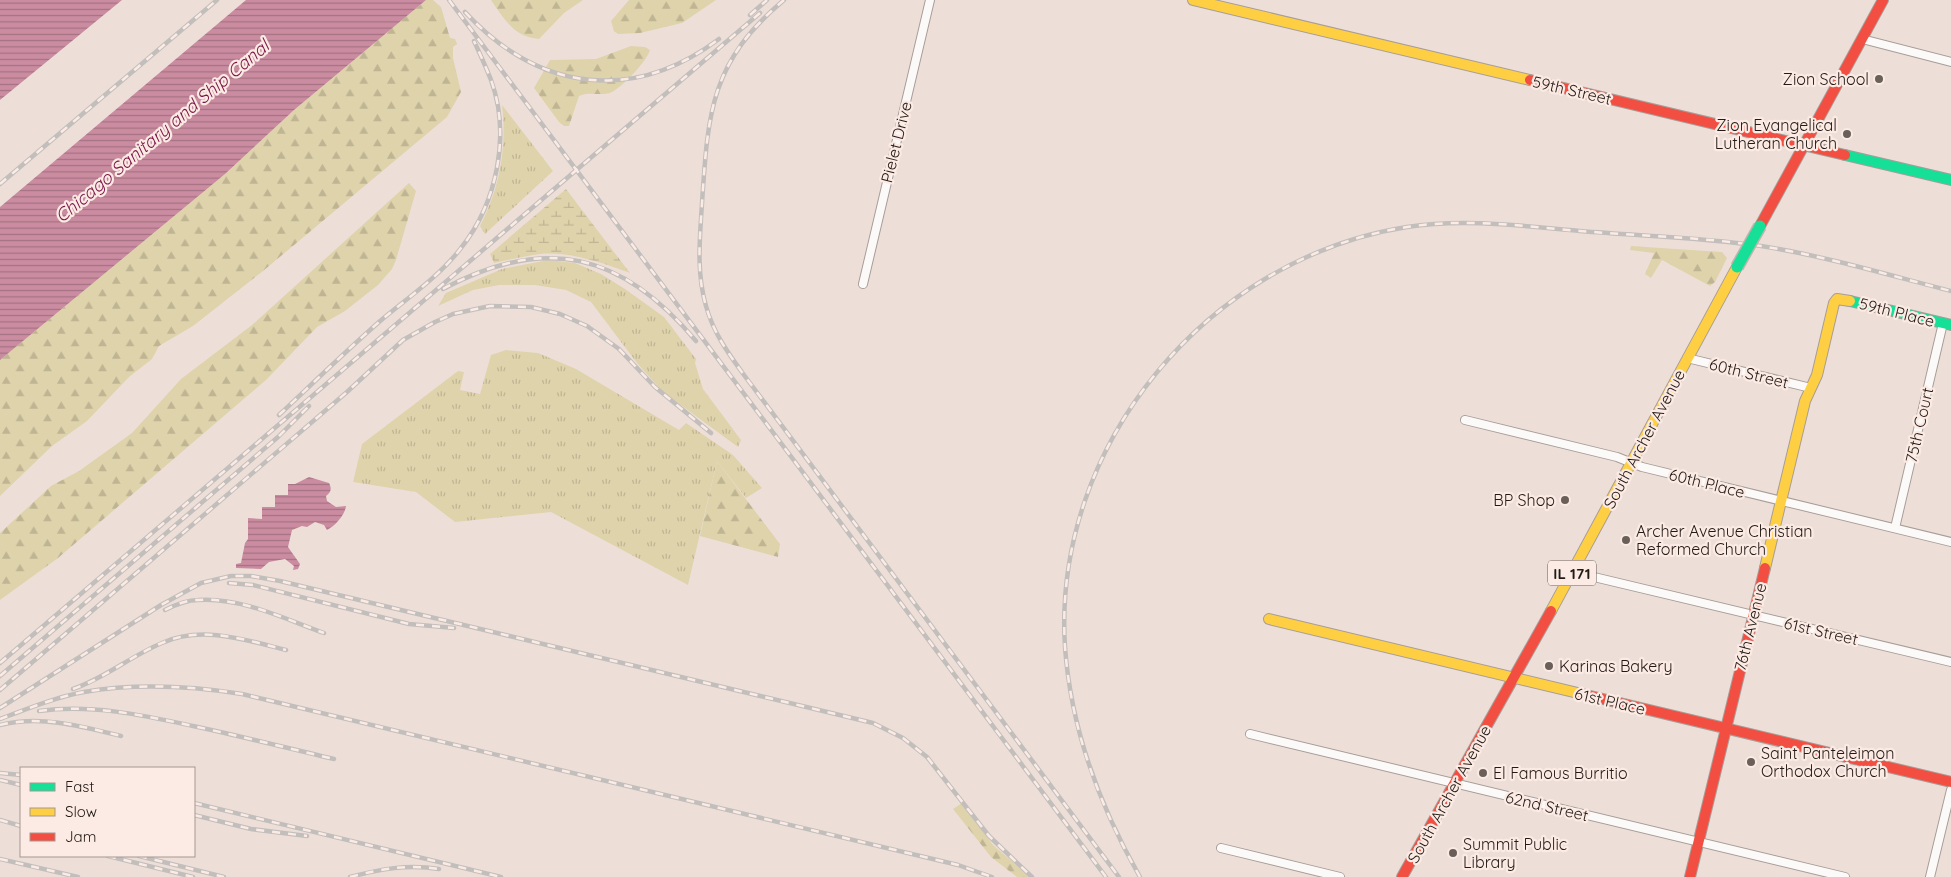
<svg xmlns="http://www.w3.org/2000/svg" width="1951" height="877" font-family="Quicksand,sans-serif">
  <defs>
    <pattern id="grass-tufts" width="24" height="20" patternUnits="userSpaceOnUse" patternTransform="scale(1.25)"><rect width="24" height="20" fill="#dfd3ac"/><path d="M3 7l-1-3M5 7V3M7 7l1-3M15 17l-1-3M17 17v-4M19 17l1-3" fill="none" stroke="#bfb593"/></pattern>
    <pattern id="forest-firs" width="22" height="20" patternUnits="userSpaceOnUse" patternTransform="scale(1.25)"><rect width="22" height="20" fill="#dfd3ac"/><path d="M5 1l3.5 6h-7zM16 11l3.5 6h-7z" fill="#bfb593"/></pattern>
    <pattern id="wetland-marsh" width="20" height="14" patternUnits="userSpaceOnUse" patternTransform="scale(1.25)"><rect width="20" height="14" fill="#dfd3ac"/><path d="M1 5h8M5 5V1M11 12h8M15 12V8" fill="none" stroke="#bfb593"/></pattern>
    <pattern id="water-rules" width="6" height="5" patternUnits="userSpaceOnUse" patternTransform="scale(1.25)"><rect width="6" height="5" fill="#cb8ca1"/><path d="M0 2.5h6" fill="none" stroke="#a47282"/></pattern>
  </defs>
  <rect width="100%" height="100%" fill="#eddfd8"/>
  <g fill="url(#grass-tufts)">
    <path d="M502,105L553,171L485,234L480,226C500,187 507,148 502,105Z"/>
    <path d="M548,260L575,263L601,274L625,289L664,317L696,359L695,363L703,389L741,440L738,447L663,392L637,363L591,302L566,290L535,285H499L473,290L438,306L446,293L502,269Z"/>
    <path d="M506,350L538,353L576,369L679,430L686,423L733,455L762,488L746,498L717,461L688,585L551,512L455,522L416,492L353,482L362,444L458,371L464,372L460,390L480,394L491,355Z"/>
  </g>
  <g fill="url(#forest-firs)">
    <path d="M426,0H433L441,7L450,38L455,39L457,44L453,47V58L461,92L447,117L263,271L193,326L159,346L152,359L129,377L87,421L52,446L0,496V360L225,174L294,110Z"/>
    <path d="M491,0H583L564,13L539,39C514,37 504,19 491,0Z"/>
    <path d="M629,0H716L682,23L640,33L618,34L614,31L611,21Z"/>
    <path d="M631,46L645,47L650,50C647,61 622,88 610,93C600,96 589,91 579,96L569,126H564L559,122L534,88L550,60L596,59Z"/>
    <path d="M409,183L416,191L396,260L392,269L378,285L345,311L317,327L266,380L58,558L0,600V533L51,486L79,471L132,433L181,379L252,325Z"/>
    <path d="M1631,246L1722,252L1727,258L1715,282L1710,286L1662,260L1651,278L1645,274L1654,253L1630,250Z"/>
    <path d="M717,461L780,544L778,557L700,536Z"/>
    <path d="M962,803L993,845L1030,877H1017L991,857L953,809Z"/>
  </g>
  <path fill="url(#wetland-marsh)" d="M566,189L630,273C602,263 570,251 540,254C524,256 509,260 494,263L490,254Z"/>
  <g fill="url(#water-rules)">
    <path d="M0,0H122L0,100Z"/>
    <path d="M246,0H426L294,110L225,174L0,360V207Z"/>
    <path d="M309,477L329,483C332,489 331,492 326,496L327,501L336,507L346,506C345,515 335,526 327,530L324,525L315,522L307,527L302,526L292,530L288,547L300,564L298,569L293,570L294,566L285,559L269,562L261,569L236,568V564L241,563L245,543L248,539V518L262,519V507H275V495H288V484H295Z"/>
  </g>
  <g fill="none" stroke-linecap="round" stroke-linejoin="round">
    <defs>
      <g id="street">
        <path d="M1862,39L1951,62"/>
        <path d="M863,284L930,0"/>
        <path d="M1687,358L1811,388"/>
        <path d="M1465,420L1617,457L1642,467L1951,542"/>
        <path d="M1895,528L1943,323"/>
        <path d="M1573,572L1951,662"/>
        <path d="M1250,734L1845,877"/>
        <path d="M1221,848L1340,877"/>
        <path d="M1930,877L1951,790"/>
      </g>
      <g id="fast">
        <path d="M1845,155L1951,180"/>
        <path d="M1850,301L1951,325"/>
      </g>
      <g id="slow">
        <path d="M1193,0L1530,80"/>
        <path d="M1765,568L1805,401L1817,375L1834,303L1837,299L1850,301"/>
        <path d="M1551,611L1737,267"/>
        <path d="M1269,619L1582,694"/>
      </g>
      <g id="jam">
        <path d="M1530,80L1845,155"/>
        <path d="M1760,226L1883,0"/>
        <path d="M1582,694L1951,782"/>
        <path d="M1402,877L1551,611"/>
        <path d="M1690,877L1765,568"/>
      </g>
    </defs>
    <use href="#street" stroke="#a89d98" stroke-width="10"/>
    <use href="#fast" stroke="#a89d98" stroke-width="12"/>
    <use href="#slow" stroke="#a89d98" stroke-width="12"/>
    <use href="#jam" stroke="#a89d98" stroke-width="12"/>
    <use href="#street" stroke="#fcfaf9" stroke-width="8"/>
    <use href="#fast" stroke="#16e098" stroke-width="10"/>
    <use href="#slow" stroke="#ffcf43" stroke-width="10"/>
    <use href="#jam" stroke="#f24e42" stroke-width="10"/>
    <defs>
      <g id="rail">
        <path d="M449,0L1106,877"/>
        <path d="M784,0C710,62 708,113 702,203C700,237 696,272 706,306C713,332 728,353 744,375L1119,877"/>
        <path d="M465,12C538,91 632,104 719,39"/>
        <path d="M750,15L767,0"/>
        <path d="M0,184L217,0"/>
        <path d="M443,289C546,234 622,253 696,341"/>
        <path d="M279,415C312,384 345,352 379,322C406,299 439,277 461,248C497,203 511,135 491,80C486,67 480,54 474,41"/>
        <path d="M229,583L253,585L409,624L454,628"/>
        <path d="M165,610C175,605 186,600 198,600C241,597 285,619 324,633"/>
        <path d="M0,663L760,13"/>
        <path d="M0,676L278,437L309,406"/>
        <path d="M73,689C105,678 131,656 162,643C202,625 246,640 286,650"/>
        <path d="M0,690L347,392L403,340L435,322L453,314L490,306L531,307L560,314L587,326L619,349L655,387L711,433"/>
        <path d="M0,708L161,605L201,583L231,576H251L280,581L873,723L903,738L927,757L989,836L1032,877"/>
        <path d="M39,711C92,704 142,715 193,726C240,736 287,748 334,759"/>
        <path d="M0,719C27,709 56,697 84,692C137,683 190,686 242,694L958,865L992,877"/>
        <path d="M0,725C41,715 81,726 121,736"/>
        <path d="M0,773L21,775"/>
        <path d="M0,780L21,785"/>
        <path d="M194,803L501,877"/>
        <path d="M194,815L251,829L307,836"/>
        <path d="M0,820L21,826"/>
        <path d="M108,856L193,877"/>
        <path d="M139,856L224,877"/>
        <path d="M0,859L78,877"/>
        <path d="M350,877C381,869 407,864 439,869"/>
        <path d="M1140,877C1099,805 1071,730 1065,647C1052,445 1208,258 1407,227C1464,218 1523,226 1580,231C1640,236 1702,237 1761,246C1825,256 1888,275 1951,291"/>
      </g>
    </defs>
    <use href="#rail" stroke="#c2bebc" stroke-width="4.5"/>
    <use href="#rail" stroke="#fbebe4" stroke-width="2.5" stroke-dasharray="8" stroke-linecap="butt"/>
    <defs>
      <path id="fast-bridge" d="M1737,267L1760,226"/>
    </defs>
    <use href="#fast-bridge" stroke="#c3b3af" stroke-width="14" stroke-linecap="butt"/>
    <use href="#fast-bridge" stroke="#16e098" stroke-width="11"/>
  </g>
  <g fill="#6a5f59" stroke="#fbebe4" stroke-width="2">
    <circle cx="1879" cy="79" r="5"/>
    <circle cx="1847" cy="134" r="5"/>
    <circle cx="1565" cy="500" r="5"/>
    <circle cx="1626" cy="540" r="5"/>
    <circle cx="1549" cy="666" r="5"/>
    <circle cx="1751" cy="762" r="5"/>
    <circle cx="1483" cy="773" r="5"/>
    <circle cx="1453" cy="853" r="5"/>
  </g>
  <g text-anchor="middle" dominant-baseline="central" stroke-width="4.5" stroke-linejoin="round" paint-order="stroke">
    <rect fill="#fbebe4" stroke="#645953" stroke-width="1" x="1548" y="560.5" width="48" height="25" rx="4"/>
    <g font-size="15" font-weight="bold" fill="#231a15">
      <text x="1572" y="573">IL 171</text>
    </g>
    <g font-size="16" fill="#231a15" stroke="#fbebe4" text-anchor="start">
      <text x="1869" y="79" text-anchor="end">Zion School</text>
      <text x="1837" y="125" text-anchor="end">Zion Evangelical<tspan x="1837" dy="18">Lutheran Church</tspan></text>
      <text x="1555" y="500" text-anchor="end">BP Shop</text>
      <text x="1636" y="531">Archer Avenue Christian<tspan x="1636" dy="18">Reformed Church</tspan></text>
      <text x="1559" y="666">Karinas Bakery</text>
      <text x="1761" y="753">Saint Panteleimon<tspan x="1761" dy="18">Orthodox Church</tspan></text>
      <text x="1493" y="773">El Famous Burritio</text>
      <text x="1463" y="844">Summit Public<tspan x="1463" dy="18">Library</tspan></text>
    </g>
    <g font-size="16" fill="#231a15" stroke="#fbebe4">
      <text transform="translate(1572 90) rotate(13)">59th Street</text>
      <text transform="translate(896 142) rotate(-76)">Pielet Drive</text>
      <text transform="translate(1897 312) rotate(14)">59th Place</text>
      <text transform="translate(1749 373) rotate(14)">60th Street</text>
      <text transform="translate(1919 425) rotate(-77)">75th Court</text>
      <text transform="translate(1644 439) rotate(-62)">South Archer Avenue</text>
      <text transform="translate(1707 483) rotate(14)">60th Place</text>
      <text transform="translate(1750 627) rotate(-76)">76th Avenue</text>
      <text transform="translate(1821 631) rotate(13)">61st Street</text>
      <text transform="translate(1610 701) rotate(13)">61st Place</text>
      <text transform="translate(1449 794) rotate(-61)">South Archer Avenue</text>
      <text transform="translate(1547 806) rotate(13)">62nd Street</text>
    </g>
    <g font-size="18" font-style="italic" fill="#7c1348" stroke="#fbebe4">
      <text transform="translate(162 131) rotate(-40)">Chicago Sanitary and Ship Canal</text>
    </g>
  </g>
  <rect x="20" y="767" width="175" height="90" fill="#fbebe4" stroke="#a59791"/>
  <rect x="30" y="783" width="25" height="8" fill="#16e098" stroke="#a59791"/>
  <text x="65" y="792" font-size="15" fill="#231a15">Fast</text>
  <rect x="30" y="808" width="25" height="8" fill="#ffcf43" stroke="#a59791"/>
  <text x="65" y="817" font-size="15" fill="#231a15">Slow</text>
  <rect x="30" y="833" width="25" height="8" fill="#f24e42" stroke="#a59791"/>
  <text x="65" y="842" font-size="15" fill="#231a15">Jam</text>
</svg>
